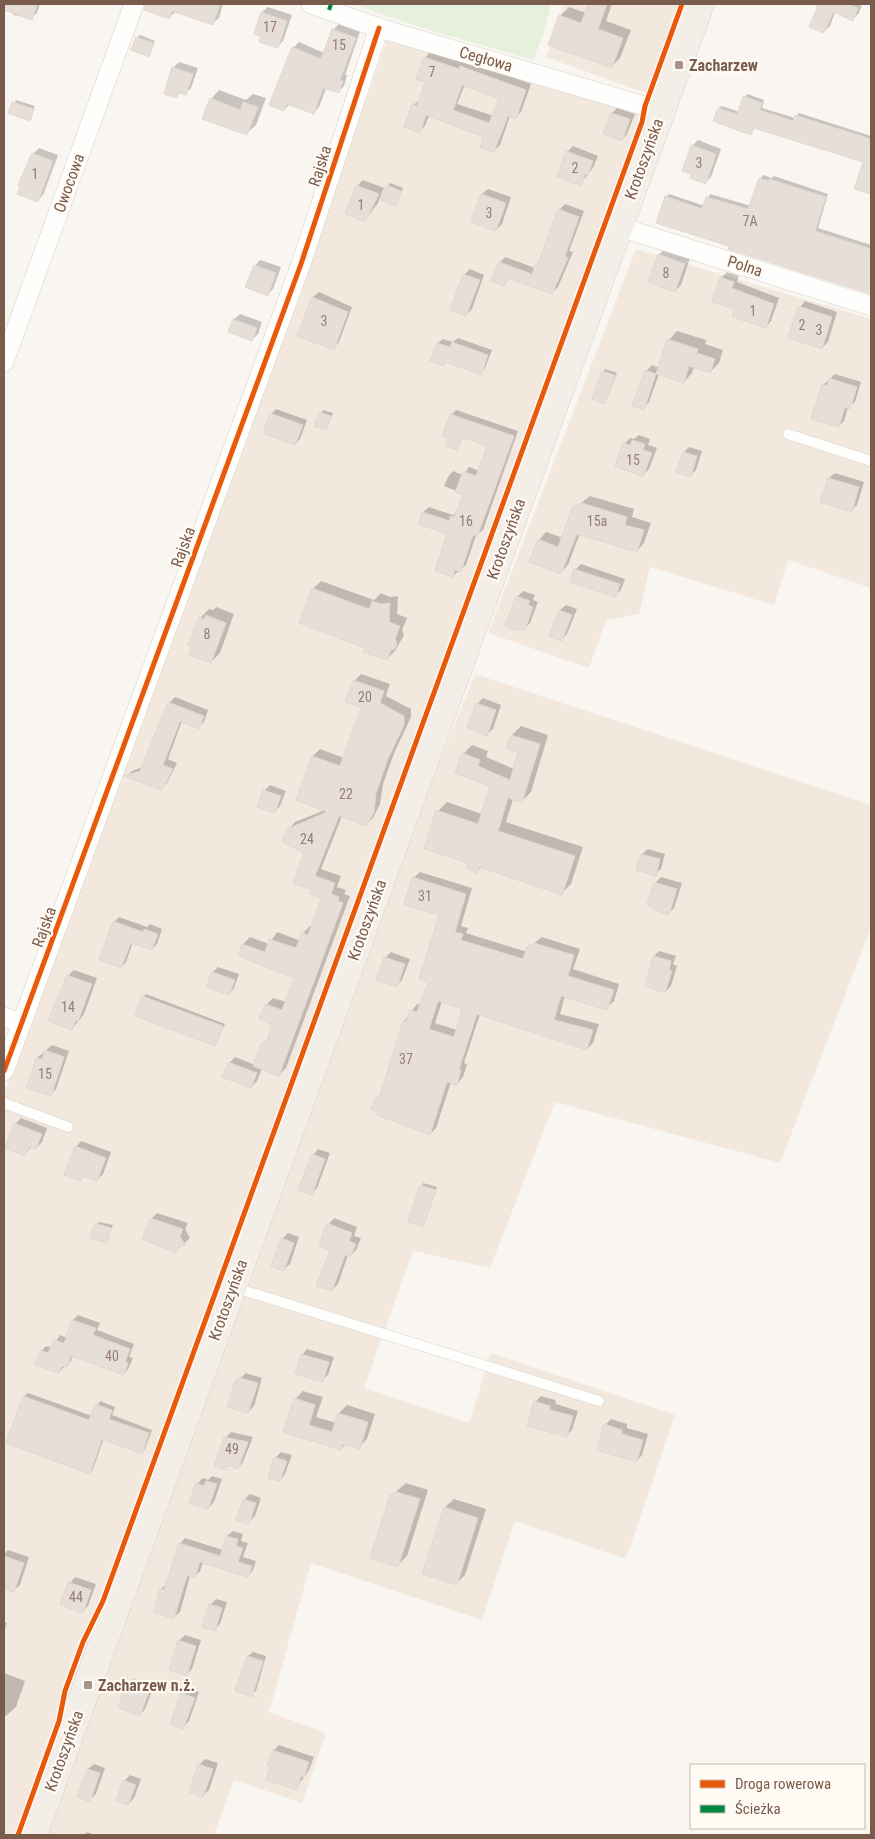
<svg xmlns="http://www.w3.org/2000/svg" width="875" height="1839" font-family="'Roboto Condensed',sans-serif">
  <rect width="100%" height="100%" fill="#f9f5f0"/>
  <g fill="#f2e8de">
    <path d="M564,4H686L651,95L546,57Z"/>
    <path d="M388,37L651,118L23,1835H4V1094L308,267Z"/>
    <path d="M636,249L871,319V588L788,560L774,605L650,567L639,614L606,620L589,668L488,633Z"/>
    <path d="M475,674L871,805V928L780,1163L555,1102L490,1268L413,1251L364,1388L469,1423L491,1353L675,1415L626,1559L515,1521L482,1620L311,1563L269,1712L326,1733L302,1803L234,1780L214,1835H47L178,1471L428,790Z"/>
  </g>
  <path fill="#e7f0db" d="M354,4H551L544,32L533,60L420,27Z"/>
  <g fill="#0003" fill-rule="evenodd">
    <path d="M13,4H40L37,13L31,18L13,15L14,12L10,11Z"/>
    <path d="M148,4H223L219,18L213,23L176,11L169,18L148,10Z"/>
    <path d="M589,4H612L606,21L631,30L620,58L611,67L560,16L569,7L586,13Z"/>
    <path d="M820,4H862L859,13L853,19L835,12L830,26L824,31L811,27Z"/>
    <path d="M268,7L292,15L283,41L277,47L255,33L262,12Z"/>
    <path d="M339,24L360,32L345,75H347L344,86L338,92L326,88L319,107L313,113L290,104L284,110L293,48L299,42L324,53L333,30Z"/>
    <path d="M140,35L155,41L148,55L137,38Z"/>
    <path d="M430,52L464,63L466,61L531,84L521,112L515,118L510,116L500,145L494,151L486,136L429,115L425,126L419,131L413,105L420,100L426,81L425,58ZM465,84L500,98L494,116L457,104Z"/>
    <path d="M179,62L198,68L191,88L185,94L180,92L176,96L173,68Z"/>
    <path d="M219,90L246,100L253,94L266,98L256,125L247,133L211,99Z"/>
    <path d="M747,94L764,100L762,108L795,118L799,113L871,136V193L856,188L864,161L755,127L751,133L719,108L722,106L739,112Z"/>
    <path d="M16,100L35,106L29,119L10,112Z"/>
    <path d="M617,108L635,114L627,134L622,140L612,113Z"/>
    <path d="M698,140L721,149L711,177L705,183L692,146Z"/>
    <path d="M573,146L598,156L593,168L580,184L567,152Z"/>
    <path d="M39,148L58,155L43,195L37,201L33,154Z"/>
    <path d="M763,175L772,178L774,176L828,194L818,228L871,245V293L729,248L731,245L666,197L669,194L705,206L710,194L751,206L760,179Z"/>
    <path d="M363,180L384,188L378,203L365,220L357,186Z"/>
    <path d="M390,183L403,188L396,204L388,186Z"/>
    <path d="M488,189L511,197L502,224L496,230L472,221L482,194Z"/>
    <path d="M565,204L584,211L569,251L573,252L558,287L552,293L510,277L504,285L500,262L505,257L535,268L540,261L559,210Z"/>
    <path d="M664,249L690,258L681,285L675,291L659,255Z"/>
    <path d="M260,260L281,267L273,289L268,294L255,266Z"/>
    <path d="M470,269L484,275L472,309L466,315L464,275Z"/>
    <path d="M727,272L739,276L737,282L779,298L771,321L766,327L736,309L713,301L722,277Z"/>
    <path d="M319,292L352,307L339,342L334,348L299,336L313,297Z"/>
    <path d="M805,301L837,312L828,342L822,348L800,307Z"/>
    <path d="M240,314L262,322L258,334L252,340L230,331L234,319Z"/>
    <path d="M677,331L706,340L705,344L723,350L719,363L710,372L694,367L692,373L684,382L659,374L649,402L643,408L646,371L652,365L659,368L669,340Z"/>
    <path d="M458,338L492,350L485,368L481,373L447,361L444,365L438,343L443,339L453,342Z"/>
    <path d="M605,369L617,373L605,402L603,372Z"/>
    <path d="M835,374L861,382L855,402L848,407L844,421L839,426L823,385Z"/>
    <path d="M276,409L307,420L300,439L295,444L271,414Z"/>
    <path d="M323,410L333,413L326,429L316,425Z"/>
    <path d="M456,410L518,431L483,530L476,535L466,565L453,576L448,533L420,524L423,512L429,507L453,515L457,511L464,494L444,486L448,477L453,471L463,475L469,467L480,471L489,445L464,436L456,449L450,438L451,415Z"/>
    <path d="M639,435L650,439L648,445L657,448L649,469L643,475L624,444L630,438L634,439Z"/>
    <path d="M689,447L702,451L696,470L690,476L684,452Z"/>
    <path d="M835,473L864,482L857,505L851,511L822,501L829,478Z"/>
    <path d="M590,496L634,509L632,517L651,523L644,543L637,551L580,533L568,565L561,572L539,540L546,532L563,538L573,509Z"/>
    <path d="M581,564L625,579L621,590L615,596L575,570Z"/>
    <path d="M321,581L374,600L381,593L390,597L398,596L397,614L407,618L402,630L404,635L395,651L387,659L367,647L313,589Z"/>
    <path d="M523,591L535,595L533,600L538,602L530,623L524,629L520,627L518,629L506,625L518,596Z"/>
    <path d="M566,605L577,609L567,634L562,640L550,636L560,610Z"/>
    <path d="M216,607L234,614L220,653L211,662L200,618L209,609L213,610Z"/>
    <path d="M361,674L390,684L386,696L411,709V717L395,751L383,784L380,804L373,818L366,825L342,816L321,869L341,876L337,887L346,890L344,894L350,896L286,1068L279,1075L262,1068L257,1081L251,1087L229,1063L235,1057L255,1065L262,1044L270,1037L274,1023L266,1005L273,998L287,1002L296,978L239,956L243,944L250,937L269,944L277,932L301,941L303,933L310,926L312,927L323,897L313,889L305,852L288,830L295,822L325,810L313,756L320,749L344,758L363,707L354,681Z"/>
    <path d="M175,697L208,710L204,722L198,727L182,721L168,759L177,763L167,783L161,788L127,776L132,771L143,767L169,703Z"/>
    <path d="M483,698L501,705L493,729L487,734L477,704Z"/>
    <path d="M521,726L548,735L531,792L522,801L513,799L506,822L583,847L571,884L562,893L482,867L477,871L469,863L438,811L447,802L482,814L491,785L463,754L472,745L488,751L486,757L514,769L519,751L512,735Z"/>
    <path d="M270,785L286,791L280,806L275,811L264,791Z"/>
    <path d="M648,849L665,854L661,869L655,874L638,869L642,854Z"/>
    <path d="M420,872L472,888L461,926L468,928L466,933L527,952L528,948L542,937L580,949L573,969L619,984L614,1001L607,1007L565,996L560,1014L599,1024L593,1043L587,1049L480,1014L464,1063L467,1064L463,1077L457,1084L451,1082L436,1128L430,1134L377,1098L382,1093L404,1021L417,1004L421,1005L430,981L440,914L413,878ZM442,1001L464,1009L457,1030L435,1023Z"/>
    <path d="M661,877L682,883L674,908L668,914L655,883Z"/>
    <path d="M119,917L147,927L150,924L162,929L157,944L152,949L133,942L126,962L121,967L114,922Z"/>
    <path d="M659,951L676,956L673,964L677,966L671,986L665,992L646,986L654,956Z"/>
    <path d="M391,952L410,959L402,980L396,986L385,958Z"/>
    <path d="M218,967L239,974L234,988L229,994L208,986L213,972Z"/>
    <path d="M74,970L97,978L84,1014L72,1029L68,976Z"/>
    <path d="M146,994L225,1024L217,1042L214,1045L143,997Z"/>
    <path d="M52,1045L69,1051L56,1089L50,1095L28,1087L37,1058Z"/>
    <path d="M21,1118L47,1128L42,1142L36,1148L32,1146L25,1154L15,1124Z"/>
    <path d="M81,1141L111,1152L103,1174L97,1180L85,1175L81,1180L76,1147Z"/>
    <path d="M318,1149L330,1153L317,1188L311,1194L313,1155Z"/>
    <path d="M423,1183L437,1187L423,1226L409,1221Z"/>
    <path d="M157,1213L188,1223L185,1229L190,1238L176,1251L151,1219Z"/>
    <path d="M334,1218L357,1227L354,1236L361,1238L356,1250L350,1256L348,1255L338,1284L332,1290L331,1249L321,1245L329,1224Z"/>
    <path d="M99,1222L113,1225L106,1242L96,1224Z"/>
    <path d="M288,1233L299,1237L290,1264L284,1269L282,1239Z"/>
    <path d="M78,1315L100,1323L97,1330L134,1344L129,1357L133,1358L128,1369L124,1374L73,1355L71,1361L59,1372L41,1351L46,1346L52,1348L60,1335L67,1338L73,1320Z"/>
    <path d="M307,1349L334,1357L328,1375L322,1380L302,1355Z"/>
    <path d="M246,1373L262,1378L254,1406L248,1412L236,1382Z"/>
    <path d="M303,1391L323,1397L316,1417L336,1423L339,1413L347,1405L375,1414L367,1439L359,1447L347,1443L341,1449L284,1431L295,1399Z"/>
    <path d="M28,1393L92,1416L100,1401L115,1407L112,1415L152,1430L145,1449L142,1452L104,1438L93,1469L90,1473L7,1442L24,1396Z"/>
    <path d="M541,1396L555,1400L556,1404L578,1411L572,1430L566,1436L535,1402Z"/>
    <path d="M611,1419L627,1424V1428L648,1434L642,1455L637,1461L605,1425Z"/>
    <path d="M231,1432L253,1437L243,1462L238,1468L229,1465L225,1469V1438Z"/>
    <path d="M281,1452L292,1455L285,1474L280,1480L269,1477L276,1457Z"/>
    <path d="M212,1476L222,1479L214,1502L208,1508L197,1484L203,1478L208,1480Z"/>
    <path d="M406,1483L428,1490L407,1556L398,1565L391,1496Z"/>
    <path d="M250,1494L261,1498L255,1516L249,1522L244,1500Z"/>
    <path d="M454,1499L486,1509L465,1575L456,1584L445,1507Z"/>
    <path d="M233,1531L243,1534L241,1541L248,1543L243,1557L256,1561L253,1570L248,1576L203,1562L200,1571L194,1577L190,1576L180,1612L174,1617L161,1589L167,1584L180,1544L185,1538L223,1550L227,1536Z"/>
    <path d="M8,1550L29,1557L20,1585L14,1590L4,1587V1554Z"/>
    <path d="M75,1577L96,1584L88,1606L83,1611L70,1583Z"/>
    <path d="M216,1599L227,1602L220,1624L214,1630L210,1605Z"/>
    <path d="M4,1622L7,1623L4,1632Z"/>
    <path d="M185,1635L201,1640L192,1669L186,1675L179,1641Z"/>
    <path d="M253,1652L266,1656L256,1691L251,1695L248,1656Z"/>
    <path d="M4,1673L25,1681L16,1707L6,1716L4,1715Z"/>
    <path d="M133,1679L154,1686L145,1709L140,1715L119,1708L128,1684Z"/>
    <path d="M188,1688L199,1692L189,1721L183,1727L182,1694Z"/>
    <path d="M279,1745L314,1757L309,1770L296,1788L272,1766L273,1751Z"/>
    <path d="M205,1759L218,1763L209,1790L203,1795L199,1765Z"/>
    <path d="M94,1764L105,1768L96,1794L90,1800L79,1796L88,1769Z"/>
    <path d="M130,1775L141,1779L134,1798L128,1804L124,1781Z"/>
    <path d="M87,1832L95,1835H84Z"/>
  </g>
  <g fill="#e6ded7" stroke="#e2d8d2" fill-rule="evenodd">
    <path d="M4,4H37L32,20L4,10Z"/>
    <path d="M145,4H220L213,25L172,11L170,19L144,10Z"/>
    <path d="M588,4H607L598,29L623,38L612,68L548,45L559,15L581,23Z"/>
    <path d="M814,4H847L858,8L853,21L833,12L824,33L809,27L818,6Z"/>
    <path d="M261,12L287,21L278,48L259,42L261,37L254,34Z"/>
    <path d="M332,29L356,38L340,80L343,81L339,93L323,88L314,114L287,104L284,111L269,105L292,47L321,59Z"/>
    <path d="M136,37L154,43L149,57L131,50Z"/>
    <path d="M424,57L459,69L460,66L526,90L516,119L508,116L494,152L480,148L484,137L426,115L420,133L404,127L412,104L417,106L425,82L416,79ZM462,85L499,99L489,123L453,110Z"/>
    <path d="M172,67L193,74L186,95L178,93L177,98L164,94Z"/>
    <path d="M743,96L762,103L760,110L793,121L795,115L871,139V194L854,189L863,162L754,128L751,135L713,121L718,108L737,114Z"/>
    <path d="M210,98L240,110L243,102L258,107L247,135L202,119Z"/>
    <path d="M12,102L34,109L30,121L8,113Z"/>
    <path d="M611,113L630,119L622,141L603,134Z"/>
    <path d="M691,145L716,154L706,184L690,178L691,174L682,171Z"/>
    <path d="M566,151L593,161L588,175L585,174L581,186L557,177Z"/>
    <path d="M32,153L53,161L38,202L17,194L20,186L18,185Z"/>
    <path d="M759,178L769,181V179L826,197L815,231L871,249V294L728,249L729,246L656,223L665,196L702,209L706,197L748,209Z"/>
    <path d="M356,185L379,194L365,222L345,214Z"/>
    <path d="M387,185L401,191L396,206L381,200Z"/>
    <path d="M481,194L506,203L496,231L471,222Z"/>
    <path d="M558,209L579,217L565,256L568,258L552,294L508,278L504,286L491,281L499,262L532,274L535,265L537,266Z"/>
    <path d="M658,254L685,264L675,292L648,282Z"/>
    <path d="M254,265L276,273L268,296L245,287Z"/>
    <path d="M463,274L480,280L466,316L450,310Z"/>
    <path d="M720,277L734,282L732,288L774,304L766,328L732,317L735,309L712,302Z"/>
    <path d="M312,297L348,312L334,350L297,336Z"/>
    <path d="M798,306L832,317L822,349L788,338Z"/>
    <path d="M233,319L257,328L252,341L228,332Z"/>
    <path d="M667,339L698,349L697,353L715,359L710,373L689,366L684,383L656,374Z"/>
    <path d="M452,342L488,355L481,375L446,362L444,366L430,361L437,343L450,347Z"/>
    <path d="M645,370L656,374L644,410L632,406Z"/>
    <path d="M602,371L615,375L605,404L592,399Z"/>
    <path d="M829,378L857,387L850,409L845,407L839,427L811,419L822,384L827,386Z"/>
    <path d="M319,412L331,416L326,430L314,426Z"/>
    <path d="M270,413L303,425L295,445L263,433Z"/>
    <path d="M450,414L514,436L477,537L473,535L461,572L455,570L453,577L435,571L447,534L418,524L422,512L450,521V516L454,517L463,495L455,492L463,471L476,476L487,446L462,437L457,450L445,446L448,439L442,437Z"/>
    <path d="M632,440L645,444L643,450L652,453L643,477L615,466L623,443L630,445Z"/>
    <path d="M683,452L697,456L691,477L676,472Z"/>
    <path d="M828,478L859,487L852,512L820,502Z"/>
    <path d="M582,503L627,517L625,525L644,530L637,552L577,534L561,574L529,562L538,539L558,547L572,508Z"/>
    <path d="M574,569L620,584L616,597L570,582Z"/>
    <path d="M312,588L369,609L372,601L381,604L390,603L389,622L400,626L395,639L397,643L395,649L391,650L387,660L363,652L365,648L299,623Z"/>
    <path d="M516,596L530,601L528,605L533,607L525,630L519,628L518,631L505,626Z"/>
    <path d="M559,610L572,615L562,641L549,636Z"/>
    <path d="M206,615L226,623L211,663L189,655L192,647L188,645L199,617L204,619Z"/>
    <path d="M353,680L384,691L380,703L404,716V725L388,759L376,793L374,813L366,826L339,816L315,876L335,883L331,894L339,897L338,901L343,903L279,1076L253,1066L261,1044L267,1041L272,1024L259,1019L265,1004L282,1010L294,978L238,956L242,944L265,952L269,939L296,948L302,932L308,935L321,898L310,894L311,889L293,883L304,853L282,842L287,829L327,812L296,800L312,756L340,766L361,708L345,702Z"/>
    <path d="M168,702L204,716L199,729L180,721L163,765L173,769L162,790L124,776L140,771Z"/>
    <path d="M476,703L496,710L487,736L467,728Z"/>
    <path d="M511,735L540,744L522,803L508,798L498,831L575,856L562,895L479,867L477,873L466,869L468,863L424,849L436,810L478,824L490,786L455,773L462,753L480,760L478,766L510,780L518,752L506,748Z"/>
    <path d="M263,790L281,796L275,813L257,807Z"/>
    <path d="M641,854L660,859L656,876L636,870Z"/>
    <path d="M412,877L466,894L455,932L463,934L461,940L523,959L527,947L534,943L574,955L568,976L614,990L607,1010L561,996L554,1020L593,1030L587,1050L477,1014L459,1069L461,1070L457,1085L447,1082L430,1135L377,1115L378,1112L371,1109L376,1097L379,1098L403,1021L406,1022L410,1010L417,1012L428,982L419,979L439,915L404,905ZM438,1001L462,1009L454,1037L429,1029Z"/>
    <path d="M654,882L677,889L669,915L654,910L651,907L647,905Z"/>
    <path d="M113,921L143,932L144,929L158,934L152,950L131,943L121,968L99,960Z"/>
    <path d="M653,956L671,961L669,970L672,971L665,993L645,986Z"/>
    <path d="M384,957L405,964L397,987L376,980Z"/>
    <path d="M212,972L235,980L229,995L206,987Z"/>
    <path d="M67,975L92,984L78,1021L76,1020L72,1030L48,1021Z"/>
    <path d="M142,996L223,1026L215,1046L135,1016Z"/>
    <path d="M45,1050L64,1057L51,1096L26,1088L36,1058L42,1059Z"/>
    <path d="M228,1062L257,1073L251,1088L222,1077Z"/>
    <path d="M14,1123L42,1134L36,1149L29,1147L25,1156L5,1148Z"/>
    <path d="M75,1146L106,1158L97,1181L83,1176L81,1181L64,1175Z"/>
    <path d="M312,1154L325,1159L312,1195L298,1190Z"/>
    <path d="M420,1185L436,1190L423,1227L408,1222Z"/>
    <path d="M150,1218L183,1229L180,1236L185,1245L179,1247L176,1253L142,1239Z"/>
    <path d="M95,1223L111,1228L107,1243L90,1238Z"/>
    <path d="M327,1223L352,1233L349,1241L356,1244L350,1257L345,1255L332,1291L316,1286L330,1250L319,1246Z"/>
    <path d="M281,1238L294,1243L284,1271L271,1266Z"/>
    <path d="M72,1320L96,1328L93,1335L130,1349L125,1362L128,1363L124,1375L71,1356L67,1367L62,1366L59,1373L35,1365L40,1350L48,1353L54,1340L64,1343Z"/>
    <path d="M301,1354L329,1362L323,1382L295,1374Z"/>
    <path d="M240,1378L258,1383L248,1413L227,1407L235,1381Z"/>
    <path d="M23,1396L89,1420L95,1404L112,1410L109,1419L149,1433L142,1454L102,1439L90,1474L6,1443Z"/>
    <path d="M294,1398L315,1405L309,1425L332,1432L338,1413L368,1422L360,1449L343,1444L341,1450L283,1432Z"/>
    <path d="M534,1401L550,1406V1410L573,1416L567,1437L527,1426Z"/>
    <path d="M604,1424L622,1430V1434L643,1440L637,1462L597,1450Z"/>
    <path d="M224,1437L248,1442L238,1469L227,1465L226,1470L214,1466Z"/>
    <path d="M274,1457L287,1461L280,1481L268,1478Z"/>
    <path d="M206,1481L217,1484L208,1509L189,1503L196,1483L204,1486Z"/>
    <path d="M397,1492L420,1499L398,1567L370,1558L390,1495Z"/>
    <path d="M243,1499L256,1503L249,1524L236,1520Z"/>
    <path d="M444,1507L478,1518L457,1585L422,1574Z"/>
    <path d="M226,1536L238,1539L236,1546L243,1548L238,1562L252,1566L248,1577L200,1562L195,1578L187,1576L174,1619L153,1612L160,1589L164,1590L179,1543L220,1556Z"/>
    <path d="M4,1556L24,1563L14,1592L4,1588Z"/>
    <path d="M68,1582L91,1590L83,1613L60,1605Z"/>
    <path d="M209,1604L222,1608L215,1631L202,1627Z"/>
    <path d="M178,1640L196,1646L187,1676L169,1670Z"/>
    <path d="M247,1656L263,1661L252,1697L235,1691Z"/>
    <path d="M126,1684L149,1692L140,1716L118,1708Z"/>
    <path d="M181,1693L195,1698L183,1729L170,1724Z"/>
    <path d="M272,1750L309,1762L304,1777L301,1776L297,1790L266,1780L270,1766L267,1765Z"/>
    <path d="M198,1764L213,1769L203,1797L189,1792Z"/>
    <path d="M87,1769L100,1773L90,1802L77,1797Z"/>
    <path d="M123,1780L136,1785L128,1805L116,1801Z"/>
  </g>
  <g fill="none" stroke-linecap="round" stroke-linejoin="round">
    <defs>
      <g id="service">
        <path d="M788,434L871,461"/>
        <path d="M4,1103L68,1127"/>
        <path d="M233,1287L599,1401"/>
      </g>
      <g id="minor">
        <path d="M311,4L379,28L662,111"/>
        <path d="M620,227L871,306"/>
        <path d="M4,362L134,4"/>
        <path d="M4,1017L22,1023"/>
        <path d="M4,1071L301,264L379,28"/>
      </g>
      <path id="primary" d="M33,1835L700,4"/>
    </defs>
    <use href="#service" stroke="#d7d1cb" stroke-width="11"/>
    <use href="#minor" stroke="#d7d1cb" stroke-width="20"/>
    <use href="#primary" stroke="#dad1cc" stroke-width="29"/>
    <use href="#service" stroke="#fefefd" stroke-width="10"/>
    <use href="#minor" stroke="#fefefd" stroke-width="19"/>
    <use href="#primary" stroke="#f3eee8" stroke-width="28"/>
    <path stroke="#00873e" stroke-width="4" stroke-dasharray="8 4" stroke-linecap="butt" d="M329,10L331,4"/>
    <defs>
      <g id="cycleway">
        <path d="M4,1071L301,264L379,28"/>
        <path d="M18,1835L59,1721L65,1691L83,1642L103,1601L642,122L645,106L682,4"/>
      </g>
    </defs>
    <use href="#cycleway" stroke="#fffaf3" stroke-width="8"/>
    <use href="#cycleway" stroke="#e8590c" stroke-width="5"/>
  </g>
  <g fill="#a69286" stroke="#fffaf3" stroke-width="2">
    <rect x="674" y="60" width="10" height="10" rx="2.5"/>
    <rect x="83" y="1680" width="10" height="10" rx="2.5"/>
  </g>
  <g text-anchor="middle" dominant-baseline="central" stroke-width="4.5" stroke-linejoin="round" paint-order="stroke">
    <g font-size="14" fill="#977e72">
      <text x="270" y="27">17</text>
      <text x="339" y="45">15</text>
      <text x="432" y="72">7</text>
      <text x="699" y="163">3</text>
      <text x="575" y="168">2</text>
      <text x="35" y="174">1</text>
      <text x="361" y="205">1</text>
      <text x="489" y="213">3</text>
      <text x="750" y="221">7A</text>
      <text x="666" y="273">8</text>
      <text x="753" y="311">1</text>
      <text x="324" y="321">3</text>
      <text x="802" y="325">2</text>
      <text x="819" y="330">3</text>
      <text x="633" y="460">15</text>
      <text x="466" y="521">16</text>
      <text x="597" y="521">15a</text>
      <text x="207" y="634">8</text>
      <text x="365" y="697">20</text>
      <text x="346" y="794">22</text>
      <text x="307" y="839">24</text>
      <text x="425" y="896">31</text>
      <text x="68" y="1007">14</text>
      <text x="406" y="1059">37</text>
      <text x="45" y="1074">15</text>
      <text x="112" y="1356">40</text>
      <text x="232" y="1449">49</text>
      <text x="76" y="1597">44</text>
    </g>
    <g font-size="16" fill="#7a5c4d" stroke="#fffaf3">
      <text transform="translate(486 59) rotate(16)">Cegłowa</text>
      <text transform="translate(644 159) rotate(-70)">Krotoszyńska</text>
      <text transform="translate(320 166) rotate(-72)">Rajska</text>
      <text transform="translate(69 183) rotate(-70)">Owocowa</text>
      <text transform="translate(745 266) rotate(18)">Polna</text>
      <text transform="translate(506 539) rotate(-70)">Krotoszyńska</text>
      <text transform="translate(183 547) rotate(-70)">Rajska</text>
      <text transform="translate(367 920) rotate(-70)">Krotoszyńska</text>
      <text transform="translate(44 927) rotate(-70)">Rajska</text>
      <text transform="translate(228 1300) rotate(-70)">Krotoszyńska</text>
      <text transform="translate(64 1751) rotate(-70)">Krotoszyńska</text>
    </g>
    <g font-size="16" font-weight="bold" fill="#7a5c4d" stroke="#fffaf3" text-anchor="start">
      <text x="689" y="65">Zacharzew</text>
      <text x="98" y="1685">Zacharzew n.ż.</text>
    </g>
  </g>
  <rect width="875" height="1839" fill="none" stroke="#7a5c4d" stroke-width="10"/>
  <rect x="690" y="1764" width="175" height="65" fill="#fffaf3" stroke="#cabbb1"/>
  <rect x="700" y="1780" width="25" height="8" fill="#e8590c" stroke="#cabbb1"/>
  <text x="735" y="1789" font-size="15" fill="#7a5c4d">Droga rowerowa</text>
  <rect x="700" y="1805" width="25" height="8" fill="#00873e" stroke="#cabbb1"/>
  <text x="735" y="1814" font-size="15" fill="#7a5c4d">Ścieżka</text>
</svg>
